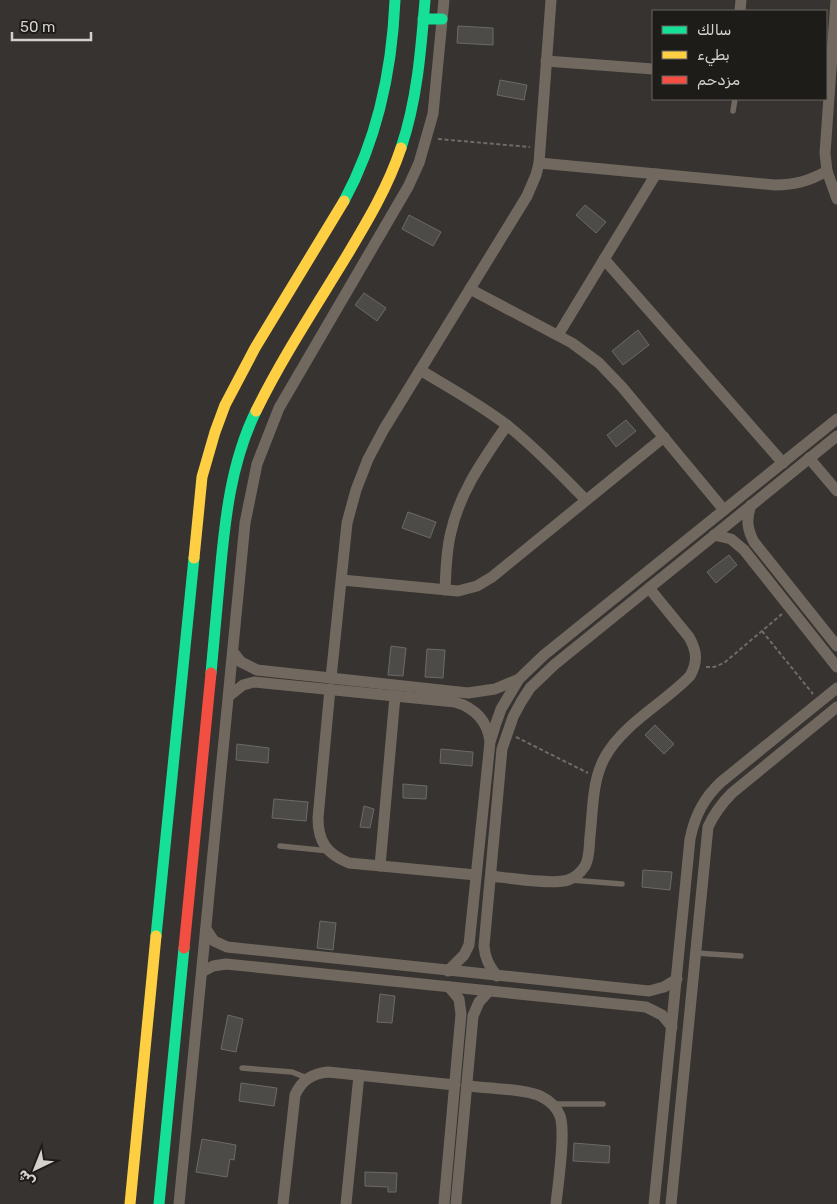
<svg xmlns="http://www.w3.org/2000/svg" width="837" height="1204" font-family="Rubik,'Noto Naskh Arabic',sans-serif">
  <rect width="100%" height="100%" fill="#363330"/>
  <g fill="#4d4b48" stroke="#6c6a68">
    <path d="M458,26L493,28V45L457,43Z"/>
    <path d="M500,80L527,85L524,100L497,95Z"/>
    <path d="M585,205L606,222L596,233L576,215Z"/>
    <path d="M409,215L441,232L433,246L402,229Z"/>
    <path d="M364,293L386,308L377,321L355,305Z"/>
    <path d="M638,330L649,345L623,365L612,351Z"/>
    <path d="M626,420L636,431L616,447L607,435Z"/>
    <path d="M408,512L436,522L430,538L402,528Z"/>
    <path d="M729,555L737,565L716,583L707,572Z"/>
    <path d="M391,646L406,648L403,676L388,675Z"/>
    <path d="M427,649L445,650L443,678L425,677Z"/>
    <path d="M655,725L674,744L664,754L645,735Z"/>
    <path d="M237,744L269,748L268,763L236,760Z"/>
    <path d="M441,749L473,752L472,766L440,763Z"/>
    <path d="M403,784L427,786L426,799L403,798Z"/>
    <path d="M274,799L308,802L306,821L272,818Z"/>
    <path d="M364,806L374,809L370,828L360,827Z"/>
    <path d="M643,870L672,872L670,890L642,887Z"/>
    <path d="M320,921L336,923L333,950L317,948Z"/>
    <path d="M380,994L395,996L392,1023L377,1022Z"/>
    <path d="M228,1015L243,1019L236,1052L221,1049Z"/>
    <path d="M241,1083L277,1088L274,1106L239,1101Z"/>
    <path d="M202,1139L236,1145L234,1160L230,1159L227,1177L196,1172Z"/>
    <path d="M574,1143L610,1146L609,1163L573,1161Z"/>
    <path d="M365,1172L397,1173L396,1192H388V1187L365,1186Z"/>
  </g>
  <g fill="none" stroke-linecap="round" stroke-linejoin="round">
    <g stroke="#716b65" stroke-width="2" stroke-dasharray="4 2.5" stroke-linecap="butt">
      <path d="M438,139L530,147"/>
      <path d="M762,631L813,694"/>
      <path d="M706,667H714L724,663L782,614"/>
      <path d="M516,737L588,773"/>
    </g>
    <g stroke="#71695f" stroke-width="5.5">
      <path d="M733,111L735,99"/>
      <path d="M280,846L329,851"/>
      <path d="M571,880L622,884"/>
      <path d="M696,953L741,956"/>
      <path d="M242,1068L292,1072L307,1078"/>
      <path d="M553,1104H603"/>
    </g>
    <g stroke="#71695f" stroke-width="11">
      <path d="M836,0L825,153L827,171L837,199"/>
      <path d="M740,11L741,0"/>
      <path d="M546,61L653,69"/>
      <path d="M539,163L775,185C795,185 809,181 827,171"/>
      <path d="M604,259L783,463"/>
      <path d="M470,289L572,343L599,363L622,387L724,510"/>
      <path d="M558,335L656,174"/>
      <path d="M420,370C450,388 481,405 508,426C536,448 561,475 586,500"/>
      <path d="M809,458L837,491"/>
      <path d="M751,505C746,519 747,529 754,542L837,646"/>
      <path d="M714,535L731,539L744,550L837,667"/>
      <path d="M342,580L458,591L477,586L492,577L664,437"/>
      <path d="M445,590C446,570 446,551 451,532C460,491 484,459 507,425"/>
      <path d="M233,652L241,662L257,670L468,693L495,689L519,679"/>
      <path d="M331,678L347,523L356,490L368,459L384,429L527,196L536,175L539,163L551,0"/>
      <path d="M330,689L318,818C318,842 327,854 349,863L476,875"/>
      <path d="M229,696L243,685L254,682L455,702C475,708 487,720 490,741"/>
      <path d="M380,866L395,696"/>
      <path d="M491,876C509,878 553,885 568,880C574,878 581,872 585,866C590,857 589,845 590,836C593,810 592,780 605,757C623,724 664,703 690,676C698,662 697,651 689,637L649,588"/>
      <path d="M206,929L214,941L227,947L649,991L664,987L677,979"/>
      <path d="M448,971L464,955L469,945L490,742L495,726L501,709L519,679L544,655L837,419"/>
      <path d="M202,972L213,966L226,964L646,1007L662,1015L672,1027"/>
      <path d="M497,976C489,966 485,958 484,946L502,749L513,717L521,702L530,688L554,665L837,436"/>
      <path d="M467,1086C484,1088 529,1089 542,1097C550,1101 557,1108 560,1116C566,1132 558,1184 556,1204"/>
      <path d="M179,1204L245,523L257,464L279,408L408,187L419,163L433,114L444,0"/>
      <path d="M283,1204L295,1095C302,1080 311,1074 328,1072L455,1085"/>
      <path d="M346,1204L359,1075"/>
      <path d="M444,1204L461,1014L459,999L449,987"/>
      <path d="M456,1204L473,1016L479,1002L489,991"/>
      <path d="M654,1204L690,839C695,815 704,798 721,782L837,688"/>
      <path d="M671,1204L708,827C714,814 721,804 732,793L837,707"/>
    </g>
    <g stroke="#16e098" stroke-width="11">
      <path d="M423,19H442"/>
      <path d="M401,148C417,101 421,50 425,0"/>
      <path d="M344,201C378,138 392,71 395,0"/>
      <path d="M211,673C214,640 217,607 220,574C225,519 231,462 256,411"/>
      <path d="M156,936L194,558"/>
      <path d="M159,1204L184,948"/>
    </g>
    <g stroke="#ffcf43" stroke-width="11">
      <path d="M256,411C282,358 315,308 346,257C367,222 388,187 401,148"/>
      <path d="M194,558L202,477L215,432L225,405L255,348L344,201"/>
      <path d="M130,1204L156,936"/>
    </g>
    <path stroke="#f24e42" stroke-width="11" d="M184,948L211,673"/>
  </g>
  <rect x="652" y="10" width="175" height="90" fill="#1e1c19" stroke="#676461"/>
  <rect x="662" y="26" width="25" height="8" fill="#16e098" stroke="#676461"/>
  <text x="697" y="35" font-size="15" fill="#d4d1cd">سالك</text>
  <rect x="662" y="51" width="25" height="8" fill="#ffcf43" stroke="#676461"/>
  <text x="697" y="60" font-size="15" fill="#d4d1cd">بطيء</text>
  <rect x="662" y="76" width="25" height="8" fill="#f24e42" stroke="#676461"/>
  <text x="697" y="85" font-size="15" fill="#d4d1cd">مزدحم</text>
  <g transform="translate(35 1169) rotate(223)" stroke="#1e1c19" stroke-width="4" paint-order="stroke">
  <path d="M0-4L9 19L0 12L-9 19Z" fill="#d4d1cd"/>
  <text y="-8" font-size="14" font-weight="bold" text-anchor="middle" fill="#d4d1cd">ش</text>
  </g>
  <path d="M12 32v8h79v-8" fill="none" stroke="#d4d1cd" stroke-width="2.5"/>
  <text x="20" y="32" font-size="15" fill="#d4d1cd" stroke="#1e1c19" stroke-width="4" paint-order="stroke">50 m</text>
</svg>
